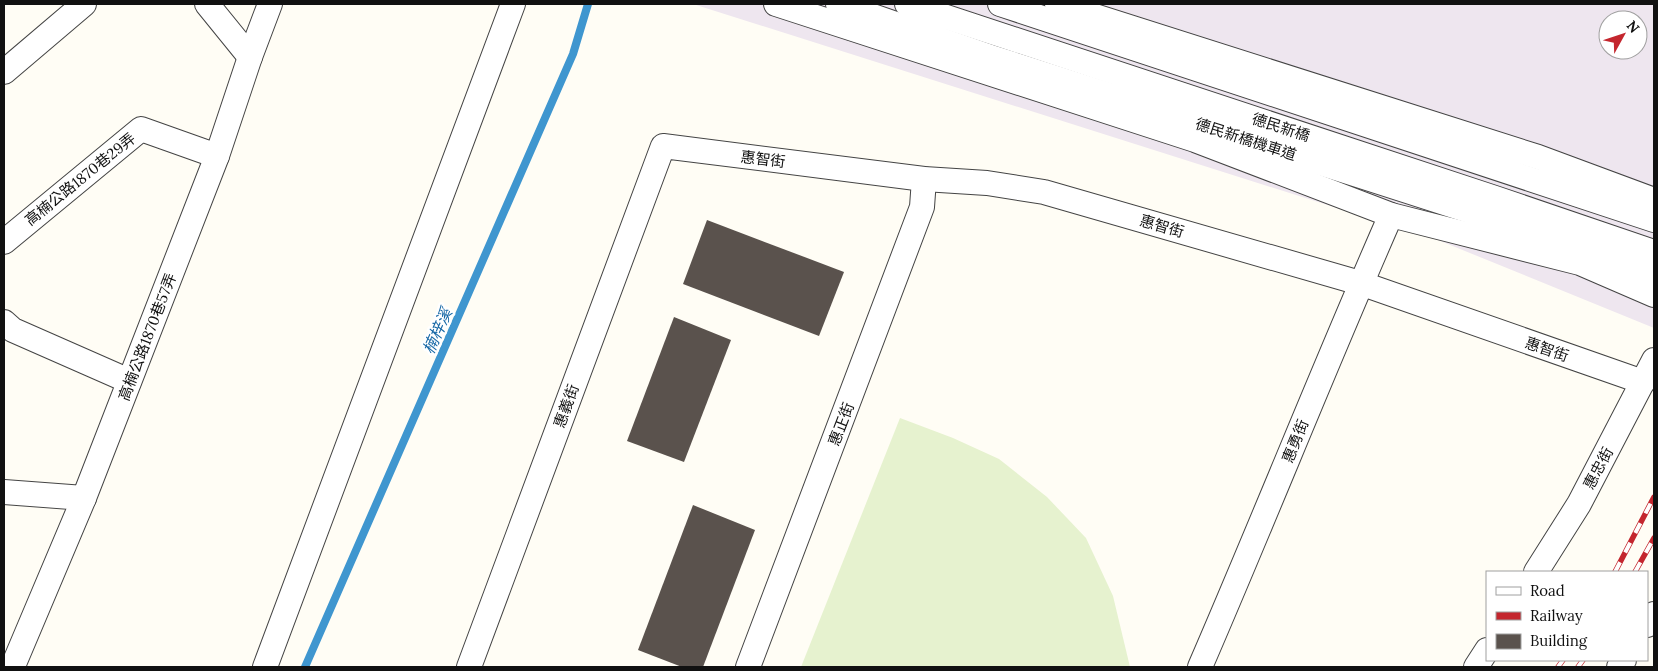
<svg xmlns="http://www.w3.org/2000/svg" width="1658" height="671" font-family="Lora,'Noto Sans TC',serif">
  <rect width="100%" height="100%" fill="#fffdf5"/>
  <path fill="#eee6ef" fill-rule="evenodd" d="M693,4H1654V328L1438,240ZM1608,20H1638V50H1608Z"/>
  <path fill="#e6f2cf" d="M900,418L953,438L999,459L1047,497L1086,538L1113,596L1130,667H801Z"/>
  <g fill="none" stroke-linecap="round" stroke-linejoin="round">
    <path stroke="#3f96cf" stroke-width="8" d="M305,667L573,54L588,4"/>
  </g>
  <g fill="#5a524d">
    <path d="M707,220L844,272L819,336L683,284Z"/>
    <path d="M674,317L731,340L684,462L627,441Z"/>
    <path d="M693,505L755,530L703,667H682L638,650Z"/>
  </g>
  <g fill="none" stroke-linecap="round" stroke-linejoin="round">
    <defs>
      <g id="minor">
        <path d="M207,4L250,57"/>
        <path d="M776,4L1195,140L1391,215L1580,263L1654,295"/>
        <path d="M838,4L991,57L1603,254L1654,275"/>
        <path d="M907,4L1495,198L1654,252"/>
        <path d="M1000,4L1654,220"/>
        <path d="M1057,4L1538,157L1654,200"/>
        <path d="M4,72L84,4"/>
        <path d="M4,242L141,129L217,156"/>
        <path d="M4,322L13,330L129,381"/>
        <path d="M4,492L84,498"/>
        <path d="M1536,572L1579,504L1654,360"/>
        <path d="M1647,625L1654,614"/>
        <path d="M13,666L84,498L217,156L250,57L270,4"/>
        <path d="M265,667L513,4"/>
        <path d="M469,667L663,146L924,179L987,183L1044,192L1360,283L1643,382"/>
        <path d="M748,667L922,207L924,179"/>
        <path d="M1200,667C1265,517 1325,365 1391,215"/>
        <path d="M1476,667L1487,650"/>
        <path d="M1619,667L1624,660"/>
      </g>
    </defs>
    <use href="#minor" stroke="#444" stroke-width="26"/>
    <use href="#minor" stroke="#fff" stroke-width="24"/>
    <defs>
      <g id="rail">
        <path d="M1615,572L1654,497"/>
        <path d="M1635,572L1654,538"/>
        <path d="M1558,667L1563,660"/>
        <path d="M1578,667L1583,660"/>
      </g>
    </defs>
    <use href="#rail" stroke="#c4262e" stroke-width="5.5"/>
    <use href="#rail" stroke="#fff" stroke-width="4" stroke-dasharray="11" stroke-linecap="butt"/>
  </g>
  <g text-anchor="middle" dominant-baseline="central" stroke-width="5" stroke-linejoin="round" paint-order="stroke">
    <g font-size="15" fill="#111" stroke="#fff">
      <text transform="translate(1281 127) rotate(18)">德民新橋</text>
      <text transform="translate(1246 139) rotate(18)">德民新橋機車道</text>
      <text transform="translate(763 159) rotate(7)">惠智街</text>
      <text transform="translate(80 179) rotate(-39)">高楠公路1870巷29弄</text>
      <text transform="translate(1162 226) rotate(16)">惠智街</text>
      <text transform="translate(147 337) rotate(-69)">高楠公路1870巷57弄</text>
      <text transform="translate(1547 349) rotate(19)">惠智街</text>
      <text transform="translate(566 406) rotate(-70)">惠義街</text>
      <text transform="translate(841 424) rotate(-69)">惠正街</text>
      <text transform="translate(1295 441) rotate(-68)">惠勇街</text>
      <text transform="translate(1598 468) rotate(-62)">惠忠街</text>
    </g>
    <g font-size="16" font-style="italic" fill="#1768a6" stroke="#fff">
      <text transform="translate(437 331) rotate(-66)">楠梓溪</text>
    </g>
  </g>
  <rect width="1658" height="671" fill="none" stroke="#111111" stroke-width="10"/>
  <rect x="1486" y="571" width="162" height="90" fill="#ffffff" stroke="#a0a0a0"/>
  <rect x="1496" y="587" width="25" height="8" fill="#ffffff" stroke="#a0a0a0"/>
  <text x="1530" y="596" font-size="15" fill="#111111">Road</text>
  <rect x="1496" y="612" width="25" height="8" fill="#c4262e" stroke="#a0a0a0"/>
  <text x="1530" y="621" font-size="15" fill="#111111">Railway</text>
  <rect x="1496" y="634" width="25" height="15" fill="#5a524d" stroke="#a0a0a0"/>
  <text x="1530" y="646" font-size="15" fill="#111111">Building</text>
  <g transform="translate(1623 35) rotate(50)"><circle r="24" fill="#ffffff" stroke="#a0a0a0"/>
  <path d="M0-4L9 19L0 12L-9 19Z" fill="#c4262e"/>
  <text y="-8" font-size="14" font-weight="bold" text-anchor="middle" fill="#111111">N</text>
  </g>
</svg>
